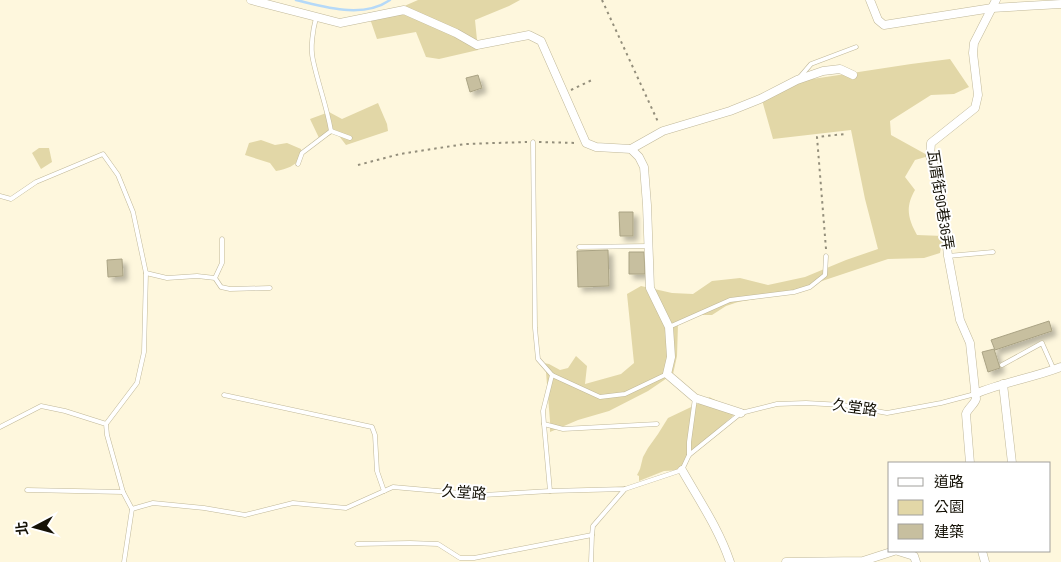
<svg xmlns="http://www.w3.org/2000/svg" width="1061" height="562" font-family="'Sofia Sans Condensed','Noto Sans TC',sans-serif">
  <defs>
    <filter id="shadow"><feDropShadow dx="4.5" dy="4.5" stdDeviation="2.5" flood-color="#0004"/></filter>
  </defs>
  <rect width="100%" height="100%" fill="#fef7dd"/>
  <g fill="#e2d7a7">
    <path d="M418,0H520L509,6L475,20L478,50L439,59L426,57L416,32L377,39L368,13L402,7Z"/>
    <path d="M950,59L969,87L954,94L931,95L890,121L891,135L929,156L915,160L905,177L915,190C905,207 908,219 917,235L943,236L940,253L924,258L888,259L819,282L790,293L738,302L726,306L712,315H698L678,324L677,356L673,374L648,391L609,411L578,420L550,432V421L546,372L538,362L549,364L560,370L568,368L576,356L587,366L585,384L621,374L634,363L627,294L641,286L672,293L693,294L712,281L740,278L768,285L805,277L846,260L878,249L865,199L851,130L773,139L762,100L793,82L911,64Z"/>
    <path d="M378,103L387,124L388,131L346,145L336,132L320,140L310,119L329,112L342,119Z"/>
    <path d="M261,140L275,145L287,143L301,149L302,157C295,166 287,169 276,171L270,163L245,155L249,143Z"/>
    <path d="M39,148H49L52,162L41,169L32,153Z"/>
    <path d="M709,397L728,406L737,412L690,455L682,470L664,471L639,481V476L637,475L640,469L643,457L648,448L658,434L668,418L708,399Z"/>
  </g>
  <g fill="none" stroke-linecap="round" stroke-linejoin="round">
    <path stroke="#b5d9f8" stroke-width="2.5" d="M296,0C325,7 363,19 390,0"/>
  </g>
  <g fill="#c7bf9f" stroke="#aaa384" filter="url(#shadow)">
    <path d="M478,75L482,88L470,92L466,78Z"/>
    <path d="M619,212H633V236H620Z"/>
    <path d="M608,250L609,286L578,287L577,251Z"/>
    <path d="M629,252H644L645,274H629Z"/>
    <path d="M122,259L123,276L108,277L107,260Z"/>
    <path d="M1049,321L1052,331L995,350L991,340Z"/>
    <path d="M994,349L1000,368L988,372L982,352Z"/>
  </g>
  <g fill="none" stroke-linecap="round" stroke-linejoin="round">
    <defs>
      <g id="service">
        <path d="M799,78L811,64L856,47"/>
        <path d="M331,131L350,138"/>
        <path d="M533,142L535,328L538,359L552,375L543,411L544,424L563,429L657,424"/>
        <path d="M298,164L302,153L331,131C327,107 318,84 313,60C310,48 313,29 316,18"/>
        <path d="M0,196L11,199L36,182L103,154L118,175L133,212L146,273L144,352L137,383L106,424"/>
        <path d="M579,247L649,246"/>
        <path d="M948,256L993,252"/>
        <path d="M146,273L167,278L197,276L215,278L221,287L230,289L270,288"/>
        <path d="M215,278L222,263V239"/>
        <path d="M669,327L730,300L794,292L810,287L825,275L826,256"/>
        <path d="M1002,365L1042,343L1054,370"/>
        <path d="M552,375L600,397L625,394L667,374"/>
        <path d="M224,395L372,427L375,435L377,471L384,491"/>
        <path d="M544,424L550,491"/>
        <path d="M0,427L41,406L65,411L106,424L107,435L123,492L132,509L153,503L204,508L245,515L293,503L346,508L393,487L483,495L550,491L625,489L682,470L689,455L741,413L777,404L806,403L843,405L887,413L941,403L975,394"/>
        <path d="M689,455V442L695,398"/>
        <path d="M27,490L123,492"/>
        <path d="M592,535L593,526L625,489"/>
        <path d="M357,544L410,543L438,544L460,558H474L592,535L591,562"/>
        <path d="M124,562L132,509"/>
      </g>
      <g id="minor">
        <path d="M251,0L340,23L404,10L456,33L477,45L529,35L541,41L586,143L596,147L631,149L639,157L644,167L647,205L650,288L669,327L671,357L667,374L695,398L741,413"/>
        <path d="M870,0L878,20L884,25L992,8L1061,4"/>
        <path d="M631,149L663,131L730,111L760,99L797,80L823,71L840,69L853,75"/>
        <path d="M1003,384L1012,463"/>
        <path d="M975,394C1003,382 1033,378 1061,367"/>
        <path d="M970,463L966,414C968,408 974,405 976,399L970,343L960,320L948,256L940,179L930,156L931,143L975,108L978,95L973,53L974,43L996,0"/>
        <path d="M682,470C699,500 719,529 730,562"/>
        <path d="M898,551L914,556L916,562"/>
        <path d="M982,551L985,562"/>
        <path d="M786,562L863,561L894,551"/>
      </g>
    </defs>
    <use href="#service" stroke="#c0b899" stroke-width="5"/>
    <use href="#minor" stroke="#c0b899" stroke-width="9"/>
    <g stroke="#938e7b" stroke-width="2" stroke-dasharray="2.5 4" stroke-linecap="butt">
      <path d="M602,0L659,124"/>
      <path d="M571,90L594,79"/>
      <path d="M539,142L577,143"/>
      <path d="M358,165L400,154L465,144L527,142"/>
      <path d="M826,249L817,137L845,134"/>
    </g>
    <use href="#service" stroke="#fff" stroke-width="4"/>
    <use href="#minor" stroke="#fff" stroke-width="8"/>
  </g>
  <g text-anchor="middle" dominant-baseline="central" stroke-width="4" stroke-linejoin="round" paint-order="stroke">
    <g font-size="15" fill="#151207" stroke="#fff">
      <text transform="translate(940 200) rotate(81)">瓦厝街90巷36弄</text>
      <text transform="translate(855 408) rotate(8)">久堂路</text>
      <text transform="translate(464 493) rotate(4)">久堂路</text>
    </g>
  </g>
  <rect x="888" y="462" width="162" height="90" fill="#ffffff" stroke="#a1a09c"/>
  <rect x="898" y="478" width="25" height="8" fill="#ffffff" stroke="#a1a09c"/>
  <text x="934" y="487" font-size="15" fill="#151207">道路</text>
  <rect x="898" y="500" width="25" height="15" fill="#e2d7a7" stroke="#a1a09c"/>
  <text x="934" y="512" font-size="15" fill="#151207">公園</text>
  <rect x="898" y="524" width="25" height="15" fill="#c7bf9f" stroke="#a1a09c"/>
  <text x="934" y="537" font-size="15" fill="#151207">建築</text>
  <g transform="translate(35 527) rotate(264)" stroke="#ffffff" stroke-width="4" paint-order="stroke">
  <path d="M0-4L9 19L0 12L-9 19Z" fill="#151207"/>
  <text y="-8" font-size="14" font-weight="bold" text-anchor="middle" fill="#151207">北</text>
  </g>
</svg>
